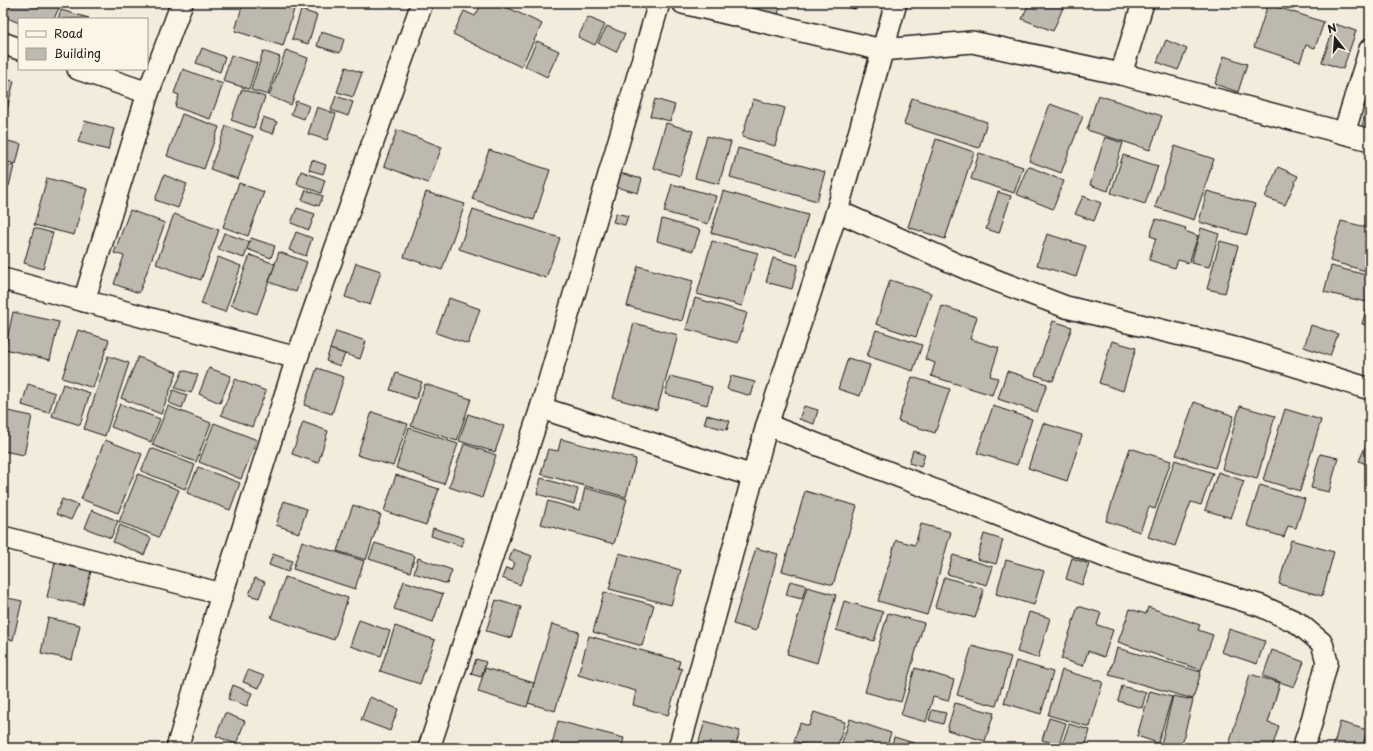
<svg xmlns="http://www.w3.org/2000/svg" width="1373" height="751" font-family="'Playpen Sans',sans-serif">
  <rect width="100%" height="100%" fill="#f3ecdd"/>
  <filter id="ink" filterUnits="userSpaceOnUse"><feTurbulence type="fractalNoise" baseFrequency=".025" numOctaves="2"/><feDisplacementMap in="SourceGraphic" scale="8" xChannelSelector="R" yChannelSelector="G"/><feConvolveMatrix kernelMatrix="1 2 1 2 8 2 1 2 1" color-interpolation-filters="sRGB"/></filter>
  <g filter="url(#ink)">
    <g fill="#beb9ae" stroke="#1c1c1c">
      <path d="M3,3H8L3,17Z"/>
      <path d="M11,3H61L54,19H19V23L5,17Z"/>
      <path d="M243,3H284L295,6L283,46L235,31Z"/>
      <path d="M482,3H498L542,24L521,67L453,34L464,11L475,16Z"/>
      <path d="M728,3H781L778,15Z"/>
      <path d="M828,3H856L855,9Z"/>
      <path d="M1029,3H1065L1053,31L1022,19Z"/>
      <path d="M1268,4L1324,22L1315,48L1306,45L1300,62L1254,47Z"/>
      <path d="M61,10L89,18L58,19Z"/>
      <path d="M301,10L317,15L308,44L292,39Z"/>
      <path d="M588,17L605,25L595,45L578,37Z"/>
      <path d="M1335,24L1356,31L1343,69L1322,62Z"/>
      <path d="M607,26L625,34L616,52L598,43Z"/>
      <path d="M321,32L344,39L340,53L317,46Z"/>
      <path d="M1166,40L1187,49L1178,70L1157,62Z"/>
      <path d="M537,41L559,51L547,77L525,66Z"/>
      <path d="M202,48L225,57L220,72L196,63Z"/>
      <path d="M286,50L308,58L291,105L269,96Z"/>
      <path d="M263,51L280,57L268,95L251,90Z"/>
      <path d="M231,55L257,63L249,89L223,81Z"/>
      <path d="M1224,56L1247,64L1238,92L1215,84Z"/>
      <path d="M346,67L362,73L353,97L337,92Z"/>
      <path d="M183,69L223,84L210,119L175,107L179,95L174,93Z"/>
      <path d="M3,79L14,81L7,110L3,109Z"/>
      <path d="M242,89L265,97L254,128L231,120Z"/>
      <path d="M1098,95L1162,116L1150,150L1087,130Z"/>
      <path d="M336,96L353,102L348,116L331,110Z"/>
      <path d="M1368,97L1370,98V129L1362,127Z"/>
      <path d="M912,98L987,122L979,148L904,124Z"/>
      <path d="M655,99L675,105L670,121L650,116Z"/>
      <path d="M753,99L785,108L775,146L742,137Z"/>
      <path d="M296,101L309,106L304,119L291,114Z"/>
      <path d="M1050,104L1083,116L1061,173L1029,161Z"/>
      <path d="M317,107L336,114L327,140L308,134Z"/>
      <path d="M3,109L7,110L3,127Z"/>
      <path d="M182,114L219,127L204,169L167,156Z"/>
      <path d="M263,117L277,122L273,134L259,129Z"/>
      <path d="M85,121L114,129L108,150L78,142Z"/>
      <path d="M666,123L693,131L680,176L653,168Z"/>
      <path d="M226,126L253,136L238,179L210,169Z"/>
      <path d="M397,130L442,147L428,183L384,166Z"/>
      <path d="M707,136L731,142L719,184L695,178Z"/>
      <path d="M1105,137L1123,143L1108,191L1090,185Z"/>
      <path d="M936,139L974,152L945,239L908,227Z"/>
      <path d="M3,140L21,144L16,164L3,161Z"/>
      <path d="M1175,146L1214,159L1194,220L1155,207Z"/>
      <path d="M738,148L825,172L817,201L730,177Z"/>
      <path d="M489,150L550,170L534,220L472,199Z"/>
      <path d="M979,153L1023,167L1014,193L971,179Z"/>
      <path d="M1123,155L1158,166L1145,204L1111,193Z"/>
      <path d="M312,160L326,165L323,174L309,170Z"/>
      <path d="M3,164L14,166L9,186L3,184Z"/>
      <path d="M1028,166L1064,181L1053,209L1016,194Z"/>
      <path d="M1278,167L1298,176L1285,205L1265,197Z"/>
      <path d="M301,171L325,180L321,193L297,184Z"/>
      <path d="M620,173L642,179L638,193L616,187Z"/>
      <path d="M164,175L187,184L178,208L155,200Z"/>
      <path d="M47,178L87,189L74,235L34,225Z"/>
      <path d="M239,183L264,192L248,236L223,227Z"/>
      <path d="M672,184L716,196L708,224L664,212Z"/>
      <path d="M306,190L323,196L319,206L302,200Z"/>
      <path d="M723,191L808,215L796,256L711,233Z"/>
      <path d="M1207,191L1255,204L1247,235L1199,222Z"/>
      <path d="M426,192L465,204L442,270L404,257Z"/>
      <path d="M998,192L1011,196L999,233L986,229Z"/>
      <path d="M1083,196L1101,203L1094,221L1075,214Z"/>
      <path d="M297,208L315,214L309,230L291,223Z"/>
      <path d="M473,209L560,238L546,278L459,249Z"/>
      <path d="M130,210L165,223L139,293L114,284L124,256L114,253Z"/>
      <path d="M616,213L628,216L625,225L613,222Z"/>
      <path d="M174,214L219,230L201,280L156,264Z"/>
      <path d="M662,219L700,230L693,251L657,241Z"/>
      <path d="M1156,219L1186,228L1185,231L1198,236L1189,263L1178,260L1175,268L1149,260L1156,238L1150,236Z"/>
      <path d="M1341,221L1370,228V272L1330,261Z"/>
      <path d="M34,228L53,233L43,269L24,263Z"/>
      <path d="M1201,228L1219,234L1209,267L1191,263Z"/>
      <path d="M296,232L312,238L306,256L289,250Z"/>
      <path d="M224,233L250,242L244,258L218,249Z"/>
      <path d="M1047,234L1086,246L1076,277L1037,265Z"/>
      <path d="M251,238L275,246L271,258L247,249Z"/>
      <path d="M712,241L758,253L742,306L697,294Z"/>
      <path d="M1220,241L1238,246L1225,293L1207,289Z"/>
      <path d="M279,252L307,262L296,292L269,282Z"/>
      <path d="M250,255L275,264L257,314L231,305Z"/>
      <path d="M218,257L241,266L225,312L201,304Z"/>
      <path d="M773,258L798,265L792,289L766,282Z"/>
      <path d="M356,263L381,271L370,305L345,297Z"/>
      <path d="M638,266L693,281L682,321L627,306Z"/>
      <path d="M1331,266L1370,276V288L1366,302L1324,292Z"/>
      <path d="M890,280L931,293L916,337L876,324Z"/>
      <path d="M1370,296V326L1362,324Z"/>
      <path d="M449,298L480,309L468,344L436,333Z"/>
      <path d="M695,298L747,313L738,343L686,329Z"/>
      <path d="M942,306L977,317L970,339L999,348L990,376L998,378L992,395L931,376L935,363L925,359Z"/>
      <path d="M13,312L59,322L50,360L5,349Z"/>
      <path d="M1053,321L1072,327L1053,381L1035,375Z"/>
      <path d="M634,323L678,335L657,410L613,398Z"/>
      <path d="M1311,325L1338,334L1330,356L1304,347Z"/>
      <path d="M78,330L109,340L93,388L62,378Z"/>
      <path d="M876,330L922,345L913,371L867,356Z"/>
      <path d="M336,331L366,341L360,359L330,349Z"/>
      <path d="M1112,341L1136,348L1123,391L1099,383Z"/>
      <path d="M330,349L345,354L340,366L326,361Z"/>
      <path d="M108,356L129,363L105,436L84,429Z"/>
      <path d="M138,357L177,372L161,414L121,398Z"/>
      <path d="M848,358L870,365L860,396L838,389Z"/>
      <path d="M209,368L231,376L220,403L199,394Z"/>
      <path d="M317,368L344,377L332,414L304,405Z"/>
      <path d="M183,370L198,375L191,393L175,388Z"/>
      <path d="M1007,371L1047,384L1037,412L998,399Z"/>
      <path d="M396,373L422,382L416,399L390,390Z"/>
      <path d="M670,376L712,387L707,405L665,394Z"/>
      <path d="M731,376L755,382L751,396L727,389Z"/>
      <path d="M912,377L950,389L935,433L898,421Z"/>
      <path d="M235,379L266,391L252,427L221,415Z"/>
      <path d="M28,384L55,393L49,413L22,405Z"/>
      <path d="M63,384L90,393L80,425L52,416Z"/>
      <path d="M425,384L471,399L457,441L411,426Z"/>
      <path d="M173,390L187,395L182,408L169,403Z"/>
      <path d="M1194,402L1234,416L1215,468L1176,455Z"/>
      <path d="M120,404L160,419L151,442L111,427Z"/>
      <path d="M168,406L211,423L196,462L152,445Z"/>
      <path d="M804,406L818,410L814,424L799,419Z"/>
      <path d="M993,406L1032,419L1017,465L977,453Z"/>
      <path d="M1240,406L1275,416L1257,479L1222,469Z"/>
      <path d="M1285,409L1321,420L1300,491L1263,480Z"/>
      <path d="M3,410L32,416L24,455L3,451Z"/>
      <path d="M372,412L408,424L393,466L357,455Z"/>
      <path d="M468,414L504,426L495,452L459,441Z"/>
      <path d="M707,415L730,421L727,430L704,424Z"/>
      <path d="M303,422L328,431L318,463L292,454Z"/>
      <path d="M214,423L257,440L241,479L199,462Z"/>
      <path d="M1043,423L1082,435L1067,481L1028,468Z"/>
      <path d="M409,428L458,444L444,484L396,468Z"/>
      <path d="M1369,438L1370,439V466L1359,461Z"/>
      <path d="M561,439L636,459L626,497L541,474L548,449L558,451Z"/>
      <path d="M105,440L142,454L118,513L81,499Z"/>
      <path d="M464,444L496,455L482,498L449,487Z"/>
      <path d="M151,448L195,465L185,489L141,471Z"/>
      <path d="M1130,448L1171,461L1155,509L1149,507L1140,532L1106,521Z"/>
      <path d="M913,450L925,454L921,467L909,463Z"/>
      <path d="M1320,454L1338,458L1329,492L1311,488Z"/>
      <path d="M1175,460L1213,473L1201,505L1191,502L1175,546L1148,537Z"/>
      <path d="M198,467L240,483L230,510L187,493Z"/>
      <path d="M1218,472L1244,481L1231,518L1205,510Z"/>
      <path d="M138,474L179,490L159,537L119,522Z"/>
      <path d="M396,475L439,489L426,525L384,511Z"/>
      <path d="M541,478L578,489L574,504L537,494Z"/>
      <path d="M1260,485L1305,499L1296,528L1288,526L1284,537L1247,526Z"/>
      <path d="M585,488L627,499L614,544L541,524L548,501L580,510Z"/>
      <path d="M805,491L857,506L833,585L782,571Z"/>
      <path d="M62,499L78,505L71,520L56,514Z"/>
      <path d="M284,501L307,509L299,533L276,525Z"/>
      <path d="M353,505L381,515L366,560L337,551Z"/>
      <path d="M92,510L118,521L111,538L85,528Z"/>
      <path d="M921,524L951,532L927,615L878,601L896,540L915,545Z"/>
      <path d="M120,525L151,538L144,555L113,542Z"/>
      <path d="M433,528L464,538L461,546L431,536Z"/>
      <path d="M984,534L1003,540L996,564L977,559Z"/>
      <path d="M1291,540L1334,552L1322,596L1279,584Z"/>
      <path d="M302,541L364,561L355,589L293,569Z"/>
      <path d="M375,543L415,556L410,572L369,559Z"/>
      <path d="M756,548L778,554L756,631L733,624Z"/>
      <path d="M513,549L532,556L520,585L502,578L506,568L512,570L515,563L509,560Z"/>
      <path d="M619,553L681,570L671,605L609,589Z"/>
      <path d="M273,554L292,561L288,572L269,565Z"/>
      <path d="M953,555L993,567L987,585L947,574Z"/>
      <path d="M418,558L452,570L447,584L414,573Z"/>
      <path d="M1072,558L1089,564L1082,585L1066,579Z"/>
      <path d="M1006,560L1044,571L1034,605L996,594Z"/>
      <path d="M55,563L91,571L83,605L47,597Z"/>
      <path d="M285,577L348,598L334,640L271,618Z"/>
      <path d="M944,577L984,589L975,618L935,607Z"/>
      <path d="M255,578L265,582L259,598L249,595Z"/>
      <path d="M404,581L443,594L433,622L394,609Z"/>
      <path d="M790,581L806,585L802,599L786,595Z"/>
      <path d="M807,587L836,595L817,663L787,654Z"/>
      <path d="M604,592L654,605L642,646L593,632Z"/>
      <path d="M3,597L22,601L13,640L3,638Z"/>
      <path d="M496,600L521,607L511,638L486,631Z"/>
      <path d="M844,601L883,612L874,641L836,630Z"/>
      <path d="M1078,606L1101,613L1097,625L1113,630L1104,657L1088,651L1083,666L1061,659Z"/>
      <path d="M1148,607L1200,625L1198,630L1213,635L1201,670L1118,642L1130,609L1146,614Z"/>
      <path d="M1029,612L1050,618L1038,658L1017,652Z"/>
      <path d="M888,613L924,623L901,702L865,692Z"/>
      <path d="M48,618L80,625L72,660L41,653Z"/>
      <path d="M359,620L390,631L381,656L350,646Z"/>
      <path d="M552,624L579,632L555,711L528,703Z"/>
      <path d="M395,626L435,640L420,684L380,671Z"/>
      <path d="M1229,629L1265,641L1257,664L1221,652Z"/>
      <path d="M589,636L680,661L678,668L682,669L668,715L633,705L636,691L578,675Z"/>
      <path d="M972,646L1011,657L996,706L957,695Z"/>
      <path d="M1117,648L1201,672L1193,699L1109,675Z"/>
      <path d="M1272,650L1304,662L1294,687L1263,676Z"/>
      <path d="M476,659L486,662L481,677L471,674Z"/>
      <path d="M1016,661L1053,672L1041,714L1004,703Z"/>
      <path d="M485,668L534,683L527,707L478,692Z"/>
      <path d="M915,668L954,680L948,701L933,697L926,722L901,715Z"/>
      <path d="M248,670L264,676L259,688L243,682Z"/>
      <path d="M1062,670L1103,682L1090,727L1048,715Z"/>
      <path d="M1250,674L1280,683L1268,723L1279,726L1272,748H1228Z"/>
      <path d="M233,685L252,693L247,706L228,699Z"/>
      <path d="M1122,686L1146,693L1142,708L1118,701Z"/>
      <path d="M1150,691L1172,697L1158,743L1137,736Z"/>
      <path d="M1173,696L1193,700L1181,748H1175L1161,744Z"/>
      <path d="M370,697L398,709L390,731L361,720Z"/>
      <path d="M955,703L994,713L985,741L947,730Z"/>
      <path d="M932,710L946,713L943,724L929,720Z"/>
      <path d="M814,712L845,722L837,748H814L794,741L800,723L809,726Z"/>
      <path d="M225,713L245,721L236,744L216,736Z"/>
      <path d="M1049,718L1066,723L1059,745L1042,740Z"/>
      <path d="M850,719L891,733L886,748H840Z"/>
      <path d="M558,721L624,738L621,748H551Z"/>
      <path d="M705,721L740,731L735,748H697Z"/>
      <path d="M1340,722L1367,730L1362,748H1333Z"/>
      <path d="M1069,724L1090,730L1085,748H1061Z"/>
      <path d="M894,737L917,744L915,748H891Z"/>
      <path d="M1370,737V748H1367L1365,738Z"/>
      <path d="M335,745L343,748H334Z"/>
    </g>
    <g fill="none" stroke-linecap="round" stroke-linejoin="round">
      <defs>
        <g id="minor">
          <path d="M683,3L882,50L972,42L1121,74L1370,140"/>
          <path d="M3,43L19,49"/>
          <path d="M78,69L148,93"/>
          <path d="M1121,74L1143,3"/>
          <path d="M1344,133L1370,49"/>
          <path d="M837,211L974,272L1066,307L1247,351L1370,389"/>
          <path d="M3,279L297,358"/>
          <path d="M84,301L148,93L182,3"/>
          <path d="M541,408L753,476"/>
          <path d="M767,425L1114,560L1261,606L1298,623L1322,643L1327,662L1311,724L1303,748"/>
          <path d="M3,537L222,594"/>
          <path d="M177,748L222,594L297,358L422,3"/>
          <path d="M429,748L541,408L659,3"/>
          <path d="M679,748L767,425L837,211L896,3"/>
        </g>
      </defs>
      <use href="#minor" stroke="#1c1c1c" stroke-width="24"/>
      <use href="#minor" stroke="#fcf5e5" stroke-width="21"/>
    </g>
  </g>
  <rect width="1373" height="751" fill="none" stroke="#fcf5e5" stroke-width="16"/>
  <rect x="8" y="8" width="1357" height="735" fill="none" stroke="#1c1c1c" stroke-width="1.5" filter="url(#ink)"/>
  <rect x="18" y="18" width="130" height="52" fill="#fcf5e5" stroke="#a29e95"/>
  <rect x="26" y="31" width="20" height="6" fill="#fcf5e5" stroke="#a29e95"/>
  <text x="54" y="38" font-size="12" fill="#1c1c1c">Road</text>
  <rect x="26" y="48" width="20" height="12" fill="#beb9ae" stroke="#a29e95"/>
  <text x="54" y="58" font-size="12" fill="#1c1c1c">Building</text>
  <g transform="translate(1335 38) rotate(343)" stroke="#fcf5e5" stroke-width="3" paint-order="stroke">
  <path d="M0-3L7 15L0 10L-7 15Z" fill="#1c1c1c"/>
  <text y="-6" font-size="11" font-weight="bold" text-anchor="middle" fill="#1c1c1c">N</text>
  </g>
</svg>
